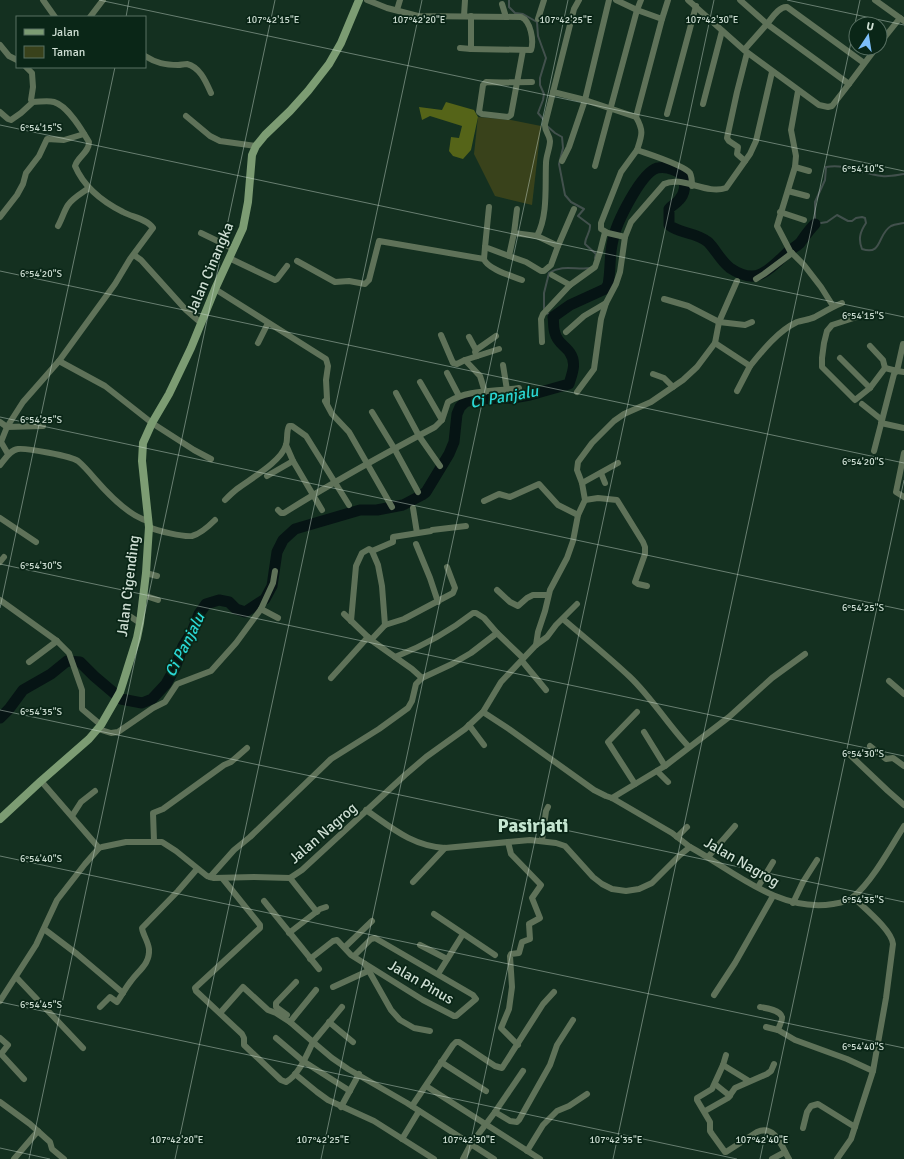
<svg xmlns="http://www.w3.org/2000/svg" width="904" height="1159" font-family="Signika,sans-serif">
  <rect width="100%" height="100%" fill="#143020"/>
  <path fill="#39421b" d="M478,117L511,120L541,126L532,205L495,196L474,154Z"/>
  <path fill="#556418" d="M446,102L474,110L478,117L471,150L463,159L453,156L449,151L451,137L459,138L462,126L430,116L422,120L419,107L442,110Z"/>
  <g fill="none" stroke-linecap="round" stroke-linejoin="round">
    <g stroke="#42514d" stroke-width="2">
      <path d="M509,0V7L515,13L523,14L537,22L538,36L546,58L540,78V85L544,94L543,100L538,113L544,120"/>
      <path d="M547,126L555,133L562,137L563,148L559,164L565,195L571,202L584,209L578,216L590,225C591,232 585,237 585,244L596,254L595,258"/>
      <path d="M904,174C897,175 889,177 882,176C863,174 845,163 826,167L825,180L815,202V224L827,222L837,215L848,221H852L856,218L862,217L865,218L866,223C860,232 858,239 862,249C883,256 877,234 891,226C895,224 900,224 904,223"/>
      <path d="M553,317L544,311V293L549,273C563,264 575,270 591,268"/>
    </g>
    <path stroke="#061414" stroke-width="11" d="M0,718L9,709L23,690L51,674L67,661L80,662L94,676L121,699L142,703L152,699L166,684L175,668L183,646L192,632L199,614L206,604L219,600L229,602L236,609L245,612L265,599L272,586L277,552L283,540L295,529L360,510H377L403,505L422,495L426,492L449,454L454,442L457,414L460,407L465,402L474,399L513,398L530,395L569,384C572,374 577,363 570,353C566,346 557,343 555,333C553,328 554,322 553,317L570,305L605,289L608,285C611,270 609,255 613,240C616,223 641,173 657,168C666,166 676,170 683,175C686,184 685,194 679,200C676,204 672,205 669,209V225C680,234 696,232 708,242C716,250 720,260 730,268C739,274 751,279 761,274C772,269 781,258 790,250C793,248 797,246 800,243C805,236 809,230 815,224"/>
    <g stroke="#5f7259" stroke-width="6">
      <path d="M43,0L55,17"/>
      <path d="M367,0L387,8L418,16L521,17C531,21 534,41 531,50L471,49"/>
      <path d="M616,0L637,10L662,19L668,0"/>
      <path d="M688,0L744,50L767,24L849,84L832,106L828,107L819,105L744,50"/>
      <path d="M740,0L767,24C772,18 779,6 787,7L864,63"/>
      <path d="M875,0L900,18"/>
      <path d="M502,4L506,17"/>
      <path d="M397,10L400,0"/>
      <path d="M464,16L465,0"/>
      <path d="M90,17L103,0"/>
      <path d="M538,19L544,0"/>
      <path d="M880,43L900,18L904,21"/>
      <path d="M0,45L9,56L17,60"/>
      <path d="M460,48L471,49V16"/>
      <path d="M523,50L511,115L508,117L482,114L479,112L483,85L486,82C502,83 517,82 532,82"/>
      <path d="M145,56C156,63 165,65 178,65C181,65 184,64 187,64C200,67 206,82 211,93"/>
      <path d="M26,67L32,73L33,87L31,100L33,102"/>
      <path d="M849,84L876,48"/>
      <path d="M798,91L791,130L796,156L795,167L777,226L790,251L804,265L821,287L833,306"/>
      <path d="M553,92L585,100L636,117L662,19"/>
      <path d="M703,104L722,31"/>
      <path d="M0,112L8,119L11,120L21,113L33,102C40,102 47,100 54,102C68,106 82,130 89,142C89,153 78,156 75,166C84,187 103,202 123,212C132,217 147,219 153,228L130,259L115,284L59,361L23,402L7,427L1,442L8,454"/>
      <path d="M667,114L696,6"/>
      <path d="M186,116L210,136L220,141L256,146"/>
      <path d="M636,117C644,131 642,135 637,150"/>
      <path d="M562,161L569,147L585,100L609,0"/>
      <path d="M745,161L737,154L738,147L729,141L727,138L737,92L747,53"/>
      <path d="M595,166L637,10L641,0"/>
      <path d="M795,167L809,171"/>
      <path d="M692,186C692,182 692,177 690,173C684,165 648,154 637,150L621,172L601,223V229L608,233L625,237L631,222L664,184C682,175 706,195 726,188L750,154L756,141L772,72"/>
      <path d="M788,191L807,196"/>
      <path d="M489,207L485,247L509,256"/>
      <path d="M517,209L514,233L537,236C548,216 545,186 546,163C546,156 550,148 550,141C550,135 544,131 545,124L574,9L579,0"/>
      <path d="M780,212L804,220"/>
      <path d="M0,217L17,195L23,184L26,173L39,156L47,139L64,140L84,134"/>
      <path d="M58,226C62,219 64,211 68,205C73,198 82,193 89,188"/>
      <path d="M201,233L234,249"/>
      <path d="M514,233L509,256L526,262L541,271H544L551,265L558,246"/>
      <path d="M537,236L558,246L574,209"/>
      <path d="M134,255L141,260L186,310L201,323"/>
      <path d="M229,258L275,280L277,279L287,266"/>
      <path d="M484,259C487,269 512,276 522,280"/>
      <path d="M297,261L335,282L349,281L365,284L369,280L379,241L484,259L485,247"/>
      <path d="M552,275L570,285"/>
      <path d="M756,279L764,274L792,253"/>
      <path d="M215,289L326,359L328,366L326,380L327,399V404"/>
      <path d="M664,299L688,306L719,322L745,325L752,322"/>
      <path d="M863,315L832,325L827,331L824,343L822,358V367L855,400L870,388L885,368L897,371L903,344"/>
      <path d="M566,332L584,316L606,303"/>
      <path d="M441,335L453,363L457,364L465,360L480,376L485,392"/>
      <path d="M469,337L476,350"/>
      <path d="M542,342L541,319L543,314L570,285L595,267L600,252L605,232"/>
      <path d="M258,343L268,323"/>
      <path d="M715,343L750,366C763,350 778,331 797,322C803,320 809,320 815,317C824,312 832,307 842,303"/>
      <path d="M870,346L883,360L885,368"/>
      <path d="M477,356L475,352L476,350L496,336"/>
      <path d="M840,358L870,388"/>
      <path d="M465,360L499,349"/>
      <path d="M59,361L105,386L152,423L194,450L211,459"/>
      <path d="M503,365L507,390"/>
      <path d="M447,373L459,396"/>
      <path d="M653,374L664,378L673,387"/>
      <path d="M737,391L750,366"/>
      <path d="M577,392L594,369L601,319L606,303L616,284L620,272L625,237"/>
      <path d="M396,393L419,436L440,466"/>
      <path d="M325,401L332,414L349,432L392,507"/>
      <path d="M862,404L882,420"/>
      <path d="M372,412L394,448L418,492"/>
      <path d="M442,420L448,402C469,389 495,392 519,388"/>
      <path d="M0,422L7,427L43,426"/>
      <path d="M881,423L904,428"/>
      <path d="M286,445L293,461L322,510"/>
      <path d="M874,451L894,374L897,371L904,372"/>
      <path d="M904,453L896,492L904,497"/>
      <path d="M0,465C5,459 10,450 18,449C27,448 71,456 78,461C84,466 90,473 95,479C108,494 129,516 148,521"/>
      <path d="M601,473L605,483"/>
      <path d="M267,476L293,461"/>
      <path d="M582,483L618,463"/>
      <path d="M225,500C229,496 233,492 237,489C250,479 281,462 286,445C288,439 286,432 289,426H292L306,436L349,505"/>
      <path d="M585,500L598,498L617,500L643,542L645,547V554L635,582L638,584L647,586"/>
      <path d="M484,501L499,494L510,497L539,484L558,505L578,515"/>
      <path d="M413,508L417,533"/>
      <path d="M278,510L281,513H284C333,482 384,454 435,427L442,420L420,382"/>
      <path d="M0,518L36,542"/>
      <path d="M149,527C157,531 183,537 192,536C200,534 210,525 215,520"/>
      <path d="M416,544L430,578L438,602"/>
      <path d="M372,551L393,542V537L431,531L432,530L466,526"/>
      <path d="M0,562L4,557"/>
      <path d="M146,573L157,576"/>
      <path d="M497,590L510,602L518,606L527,598L533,595H548"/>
      <path d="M143,595L158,600"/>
      <path d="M0,600L57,641L69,653L82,690V709L101,725"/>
      <path d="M261,609L278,618"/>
      <path d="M344,614L371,640L395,657C423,646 450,631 473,613H476L484,618L497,633L523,658"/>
      <path d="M128,615L140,623"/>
      <path d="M563,619C585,638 609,657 630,677C652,698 668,725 689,747"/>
      <path d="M351,621L356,566L362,553L369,549L372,551L378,565L382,586L385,625"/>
      <path d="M371,640L385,625L404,619L453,593L455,588L447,567"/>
      <path d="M536,645L538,632L545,611L550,590L567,558L573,541L578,515L585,500L582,483L577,470L578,462L592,443L614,421L624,414L651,402L683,380L697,367L715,343L719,322L737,281"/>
      <path d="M395,657L412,669L422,678"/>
      <path d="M522,661L546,690"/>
      <path d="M29,662L57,641"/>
      <path d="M331,678L368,637"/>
      <path d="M889,681L904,694"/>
      <path d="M483,712L509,729L594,790L606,796L612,798L672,833L690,847"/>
      <path d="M469,725L484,745"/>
      <path d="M98,729L111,733L118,732L153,708L165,702L177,684L211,671L236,643L261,609L273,583L275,571"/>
      <path d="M644,732L665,766"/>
      <path d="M870,746L886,759L893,758L904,766"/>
      <path d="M848,753L888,791L904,805"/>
      <path d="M657,771L668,782"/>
      <path d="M41,781L99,848"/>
      <path d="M635,784L608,742L637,712"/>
      <path d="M612,798L665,766L729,717L772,678L805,654"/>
      <path d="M366,810C392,828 412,846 445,848L530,840L556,843L565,846L593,877L602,884L612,889L626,891L639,889L652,883L680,855L690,847C734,871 779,913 833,904C839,903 847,902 853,897C871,883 891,847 904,826"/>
      <path d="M72,816L81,802L95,791"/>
      <path d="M677,837L687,827"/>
      <path d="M542,840L546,811L548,807"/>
      <path d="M154,841L153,813L163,809L224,765L231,762L247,748"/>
      <path d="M508,842L511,854L541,885L532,898L540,918L529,924L530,939L522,942L519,953L511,954L510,956L512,987L509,1009L501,1028L518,1045"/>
      <path d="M708,857L735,826"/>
      <path d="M210,877L234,850L250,837L331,759L379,729L408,708L412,701L416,684L422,678L452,664L471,653L497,633"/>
      <path d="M290,878L317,912"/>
      <path d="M223,879L260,925V928L195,988L196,991L242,1034L244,1038V1045L281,1080L286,1082C299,1075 307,1054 313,1042L332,1058L348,1069L407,1103L494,1159"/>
      <path d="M413,882L445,848"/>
      <path d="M758,887L773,862"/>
      <path d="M264,901L319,969"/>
      <path d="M793,903L803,882L817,860"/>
      <path d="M434,914L495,955"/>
      <path d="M44,929L77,954L123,993"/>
      <path d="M289,933L320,909L326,907"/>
      <path d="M420,945L447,959"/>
      <path d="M345,947L372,921"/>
      <path d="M310,959L333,941L337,940L351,955L423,1000L454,1016H456L476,999L473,995L375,938L371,939L354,956"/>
      <path d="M365,964L391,1010L400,1020L414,1028L430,1031"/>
      <path d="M438,974L463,934"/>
      <path d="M16,977L83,1048"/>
      <path d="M333,987L368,971"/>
      <path d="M714,995L735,963L773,896"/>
      <path d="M0,1001L36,945L57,900L85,864L99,848L102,847L126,842H162L176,851L207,876L214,878L254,877L290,878L302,870L405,775L426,757L465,729L483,712L501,682L536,645L547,637L556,625L577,604"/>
      <path d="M100,1007L110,997L117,1002C122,995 126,987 131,981C139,970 150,964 149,949C148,941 143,935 142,928L178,891L197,869"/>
      <path d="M760,1007C766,1008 780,1010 782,1017C783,1020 779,1026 778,1030"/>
      <path d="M220,1013L243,987L268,1010L276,1013L290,1022L313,1042L342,1007"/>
      <path d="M287,1015L276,1007V1003L296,982"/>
      <path d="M290,1022L316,990"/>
      <path d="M329,1022L353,1042"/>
      <path d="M766,1027L778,1030L795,1040L847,1059L873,1071"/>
      <path d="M0,1038L8,1045L1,1054L24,1079"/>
      <path d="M276,1038L303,1061L350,1091"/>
      <path d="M726,1055L723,1065L712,1089L697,1098V1100L710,1122V1131L712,1134L725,1152H726L757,1132C775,1124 782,1147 789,1159"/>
      <path d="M441,1062L486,1091"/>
      <path d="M723,1065L749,1081"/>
      <path d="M295,1074L317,1092L328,1100L374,1121L434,1159"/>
      <path d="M715,1084L730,1096"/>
      <path d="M426,1086L540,1159"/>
      <path d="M0,1102L30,1124L50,1142L52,1149L64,1159"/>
      <path d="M412,1106L453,1045L456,1042H459L495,1066L502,1068L543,1004L554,992"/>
      <path d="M341,1107L359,1074"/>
      <path d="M705,1111L728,1098L735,1088L767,1074L771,1071L774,1064"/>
      <path d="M495,1112L523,1071"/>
      <path d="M803,1128L807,1112L811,1106L818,1104L855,1127"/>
      <path d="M402,1139L419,1111"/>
      <path d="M527,1151L543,1125L557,1111L569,1106L587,1094"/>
      <path d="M14,1159L38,1131"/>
      <path d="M463,1159L471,1144L495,1112L510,1121L517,1122L519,1120L550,1065L557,1045L573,1020"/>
      <path d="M772,1159L785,1152"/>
      <path d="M837,1159L851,1139L873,1071L886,998L893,944C892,930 863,907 853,897"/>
    </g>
    <path stroke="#7c9c73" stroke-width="8" d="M0,819L41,781L89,739L101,725L120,692L137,638L140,623L146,573L149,527L142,461L143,443L152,423L169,394L191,348L215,289L243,228L248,202L252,155L256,146L265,135L290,111L308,91L329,64L341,43L359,0"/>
  </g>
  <path fill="none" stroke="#ceded3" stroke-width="1" stroke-opacity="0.45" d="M99,0L904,171M787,0L904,25M126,17L129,0M0,125L904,317M0,271L904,463M0,417L904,610M0,564L904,756M0,608L115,67M0,710L904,902M0,856L904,1048M0,1002L737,1159M0,1148L50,1159M29,1159L275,0M175,1159L422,0M321,1159L568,0M467,1159L714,0M613,1159L860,0M760,1159L904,480"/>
  <g text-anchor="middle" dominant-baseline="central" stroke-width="3.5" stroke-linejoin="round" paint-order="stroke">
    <g font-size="15" fill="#ceded3" stroke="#0a2617">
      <text transform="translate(210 268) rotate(-67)">Jalan Cinangka</text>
      <text transform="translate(128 586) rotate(-83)">Jalan Cigending</text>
      <text transform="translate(323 833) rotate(-41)">Jalan Nagrog</text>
      <text transform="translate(742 862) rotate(30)">Jalan Nagrog</text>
      <text transform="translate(421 982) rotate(30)">Jalan Pinus</text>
    </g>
    <g font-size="16" font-style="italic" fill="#2ad8d5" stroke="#0a2617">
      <text transform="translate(504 397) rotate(-10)">Ci Panjalu</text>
      <text transform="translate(185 645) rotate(-63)">Ci Panjalu</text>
    </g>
    <g font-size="19" font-weight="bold" fill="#c4e5d0" stroke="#0a2617">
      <text x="533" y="826">Pasirjati</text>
    </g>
  </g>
  <g font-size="10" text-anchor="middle" fill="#ceded3" stroke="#0a2617" stroke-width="3.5" stroke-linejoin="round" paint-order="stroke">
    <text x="273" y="23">107°42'15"E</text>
    <text x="419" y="23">107°42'20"E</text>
    <text x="566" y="23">107°42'25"E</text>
    <text x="712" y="23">107°42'30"E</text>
    <text x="41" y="131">6°54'15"S</text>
    <text x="863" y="172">6°54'10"S</text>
    <text x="41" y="277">6°54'20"S</text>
    <text x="863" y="319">6°54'15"S</text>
    <text x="41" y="423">6°54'25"S</text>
    <text x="863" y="465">6°54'20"S</text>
    <text x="41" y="569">6°54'30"S</text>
    <text x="863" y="611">6°54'25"S</text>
    <text x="41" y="715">6°54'35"S</text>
    <text x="863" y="757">6°54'30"S</text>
    <text x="41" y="862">6°54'40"S</text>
    <text x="863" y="903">6°54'35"S</text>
    <text x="41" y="1008">6°54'45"S</text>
    <text x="863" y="1050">6°54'40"S</text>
    <text x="177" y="1143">107°42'20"E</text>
    <text x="323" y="1143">107°42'25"E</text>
    <text x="469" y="1143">107°42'30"E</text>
    <text x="616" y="1143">107°42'35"E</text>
    <text x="762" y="1143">107°42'40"E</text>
  </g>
  <rect x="16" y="16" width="130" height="52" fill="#0a2617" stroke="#587062"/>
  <rect x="24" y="29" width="20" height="6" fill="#7c9c73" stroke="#587062"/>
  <text x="52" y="36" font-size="12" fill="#ceded3">Jalan</text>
  <rect x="24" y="46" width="20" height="12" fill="#39421b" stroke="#587062"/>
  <text x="52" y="56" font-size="12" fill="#ceded3">Taman</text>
  <g transform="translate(868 36) rotate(12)"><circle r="19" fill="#0a2617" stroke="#587062"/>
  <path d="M0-3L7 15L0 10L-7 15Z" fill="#7dbef9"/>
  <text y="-6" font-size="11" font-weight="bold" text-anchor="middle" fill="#ceded3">U</text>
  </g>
</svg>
